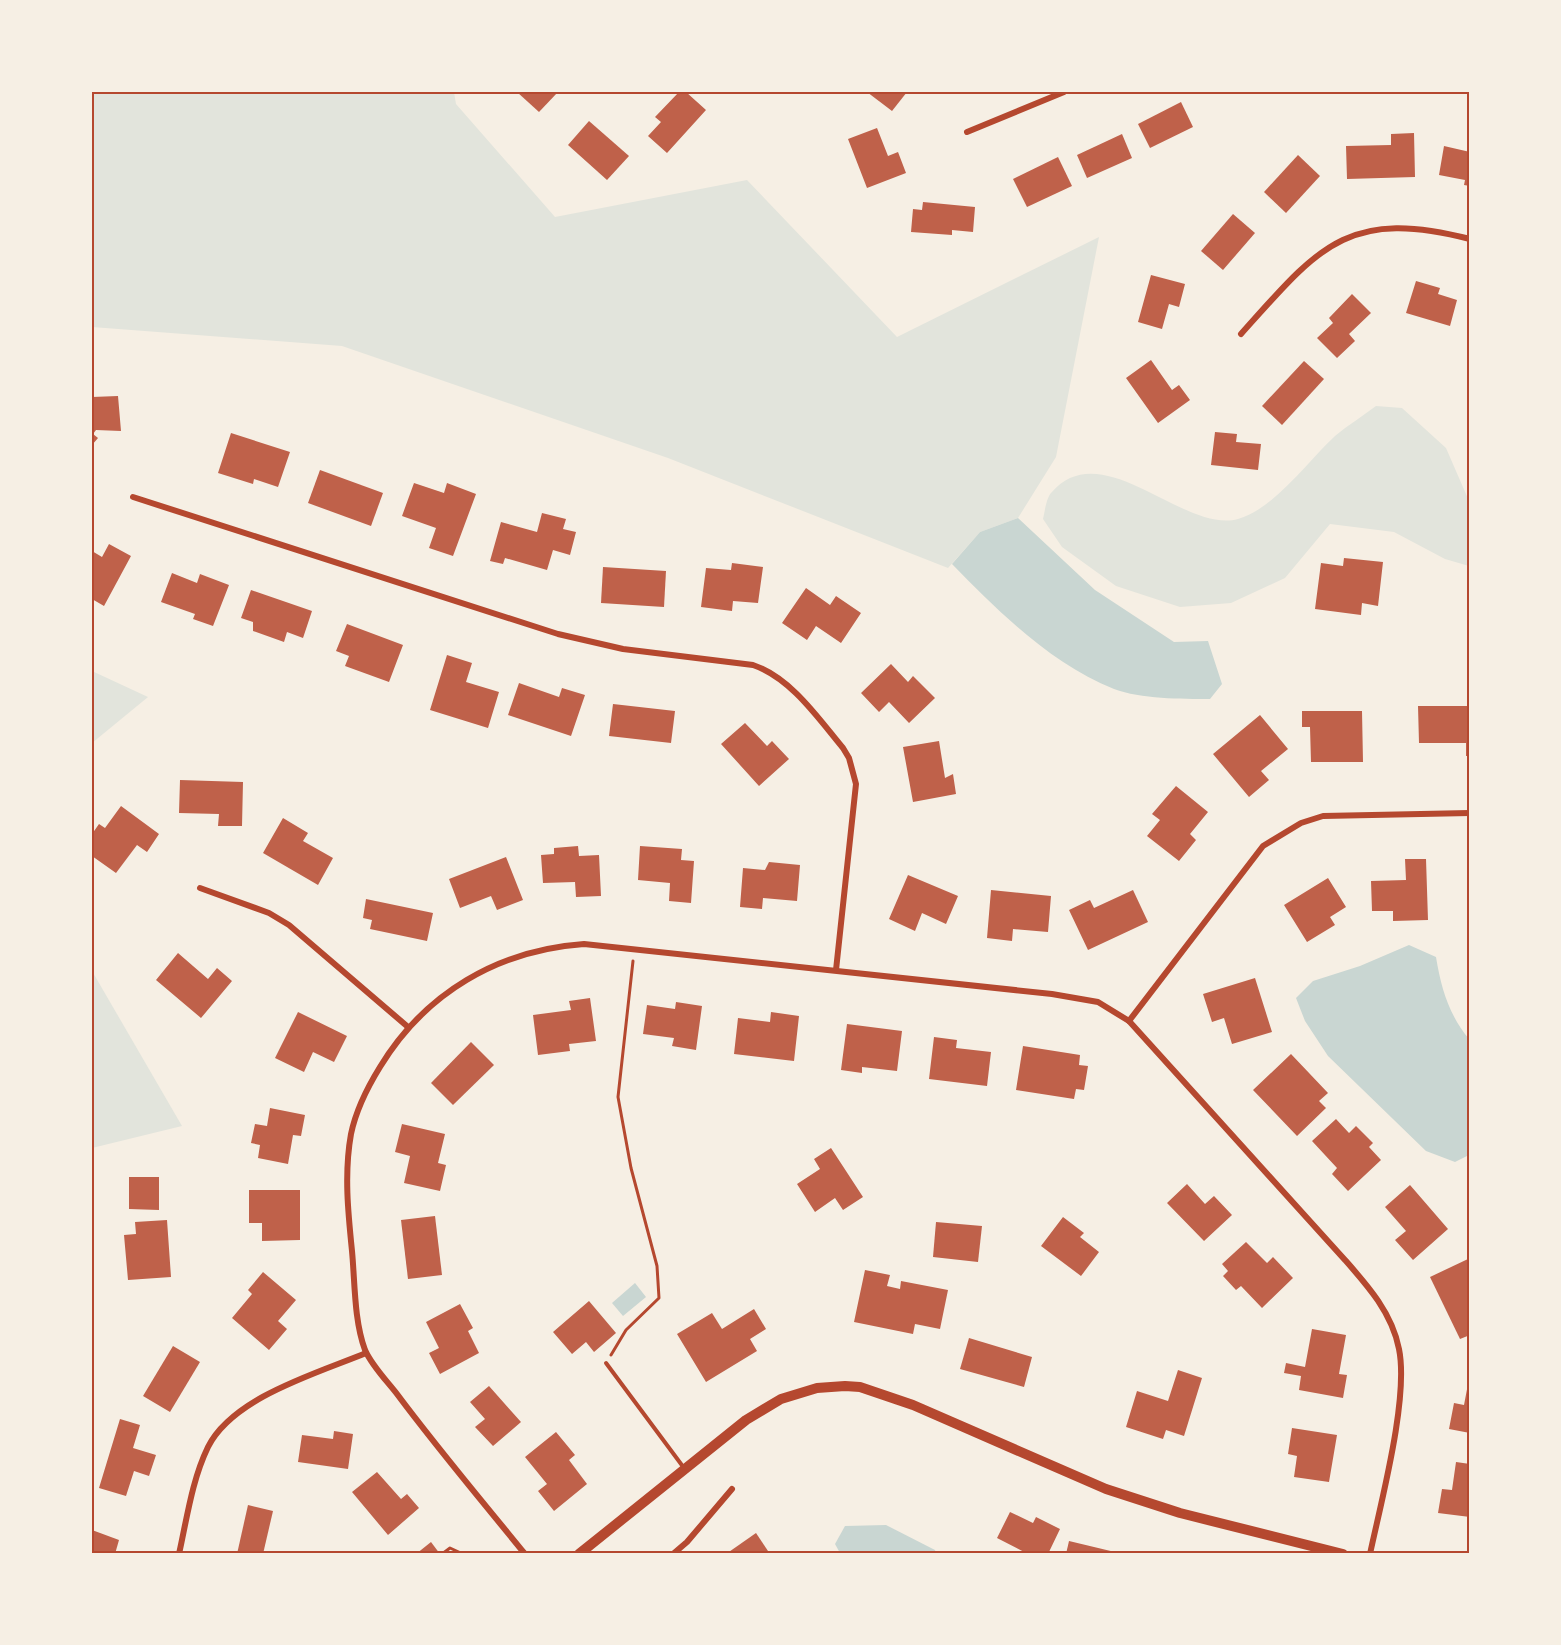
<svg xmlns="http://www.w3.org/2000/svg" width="1561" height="1645" font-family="Signika,sans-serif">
  <rect width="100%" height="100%" fill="#f6efe4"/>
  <g fill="#e2e4dc">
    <path d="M92,92H454L456,104L555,217L747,180L897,337L1099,237L1056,457L1018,518L980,532L948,568L668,458L342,346L92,327Z"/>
    <path d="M1376,406L1402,408L1446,448L1469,501V566L1445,559L1394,532L1330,524L1285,578L1231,603L1180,607L1116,586L1062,547L1043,519C1045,511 1046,499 1051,493C1102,433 1183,534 1238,519C1274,509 1308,461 1335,436C1348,425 1363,416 1376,406Z"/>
    <path d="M92,671L148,697L92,743Z"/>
    <path d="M92,971L182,1126L92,1148Z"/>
  </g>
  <g fill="#c9d6d2">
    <path d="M1018,518L1095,590L1174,642L1208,641L1222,684L1210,699C1181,699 1141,699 1114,689C1051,664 998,611 952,564L980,532Z"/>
    <path d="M1409,945L1436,957C1441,988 1449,1015 1469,1039V1155L1455,1162L1426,1151L1328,1056L1305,1021L1296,998L1313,981L1360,966Z"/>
    <path d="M635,1283L646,1297L623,1316L612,1303Z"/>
    <path d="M886,1525L935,1550L936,1553H840L835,1544L845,1526Z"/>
  </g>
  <g fill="#bf614a">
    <path d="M517,92H558L539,112Z"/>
    <path d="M679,92H686L706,110L667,153L648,136L661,122L655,117Z"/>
    <path d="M867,92H907L892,111Z"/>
    <path d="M1181,102L1193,127L1150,148L1138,124Z"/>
    <path d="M589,121L629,156L607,180L568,145Z"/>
    <path d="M877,128L888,156L898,152L906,173L867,188L848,139Z"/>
    <path d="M1414,133L1415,177L1347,179L1346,146L1391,145V134Z"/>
    <path d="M1122,134L1132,158L1087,178L1077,155Z"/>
    <path d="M1444,146L1470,152V186L1464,185L1465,180L1439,175Z"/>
    <path d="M1298,155L1320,176L1286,213L1264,192Z"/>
    <path d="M1058,157L1072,186L1027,207L1013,179Z"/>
    <path d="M923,202L975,207L973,232L952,230V235L911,232L913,209L922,210Z"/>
    <path d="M1233,214L1255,233L1223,270L1201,251Z"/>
    <path d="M1151,275L1185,284L1179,307L1169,304L1162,329L1138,322Z"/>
    <path d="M1416,281L1440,288L1438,294L1457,300L1450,326L1406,313Z"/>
    <path d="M1352,294L1371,313L1349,334L1355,341L1337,358L1317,338L1333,323L1329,318Z"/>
    <path d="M1151,360L1172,390L1179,385L1190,400L1158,423L1126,378Z"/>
    <path d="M1304,361L1324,379L1282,425L1262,406Z"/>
    <path d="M118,396L121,431L96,430L93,434L98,438L92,445V397Z"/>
    <path d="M1215,432L1237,434L1236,442L1261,444L1258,470L1211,465Z"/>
    <path d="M231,433L290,452L278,487L254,479L253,484L218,473Z"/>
    <path d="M320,470L383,493L371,526L308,503Z"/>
    <path d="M414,483L444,493L447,483L476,494L453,556L429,548L436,528L402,516Z"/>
    <path d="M542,513L566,519L563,529L576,532L570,555L553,550L547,570L505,558L503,564L490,561L501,522L537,532Z"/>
    <path d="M109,544L131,556L104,606L92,599V551L102,557Z"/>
    <path d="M1344,558L1383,562L1378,606L1362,603L1361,615L1315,609L1321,563L1343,566Z"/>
    <path d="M732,563L763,567L758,603L733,601L732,611L701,607L706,568L731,570Z"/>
    <path d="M603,567L666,571L664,607L601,603Z"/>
    <path d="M172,573L197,583L200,574L229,585L213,626L193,619L195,614L161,602Z"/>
    <path d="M806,588L830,605L836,596L861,613L841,643L816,626L807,640L782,623Z"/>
    <path d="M251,590L312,611L303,638L287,632L284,642L253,631V622L241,618Z"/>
    <path d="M347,624L403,645L389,682L345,666L349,656L336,651Z"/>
    <path d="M447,655L472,663L466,682L499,692L488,728L430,710Z"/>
    <path d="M891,664L908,682L913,676L935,698L909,723L889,702L879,712L861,693Z"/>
    <path d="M519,683L559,697L562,688L585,695L571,736L508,715Z"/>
    <path d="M613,704L675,711L671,743L609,736Z"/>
    <path d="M1418,706H1470V756H1466V743H1419Z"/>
    <path d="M1302,711H1362L1363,762H1311L1310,727H1302Z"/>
    <path d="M1260,715L1288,749L1261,771L1269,780L1249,797L1213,754Z"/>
    <path d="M745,723L767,746L772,741L789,759L759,786L721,744Z"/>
    <path d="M939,741L945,778L953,774L956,794L913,802L903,747Z"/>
    <path d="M180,780L243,782L242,826H218L219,814L179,813Z"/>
    <path d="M1176,786L1208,812L1190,834L1196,840L1179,861L1147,836L1160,820L1152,814Z"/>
    <path d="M121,806L159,834L147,852L137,845L116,873L92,856V834L99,824L105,828Z"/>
    <path d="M283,818L308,833L303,841L333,858L318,885L263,853Z"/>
    <path d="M578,846L579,856L599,855L601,896L576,897L575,882L543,883L541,855L554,854V848Z"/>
    <path d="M640,846L682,849L681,860L694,861L691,903L669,901L670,883L638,880Z"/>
    <path d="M506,857L523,900L497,910L491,896L460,908L449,879Z"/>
    <path d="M1405,859H1426L1428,920L1393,921V911H1372L1371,881L1406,880Z"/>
    <path d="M769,862L800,865L797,901L763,898L762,909L740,907L743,868L765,870Z"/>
    <path d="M908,875L958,896L946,924L922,913L915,931L889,919Z"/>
    <path d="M1328,878L1346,907L1330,917L1335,925L1307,942L1284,905Z"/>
    <path d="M991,890L1051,896L1048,932L1013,929L1012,941L987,938Z"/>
    <path d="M1133,890L1148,922L1088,950L1069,910L1090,900L1094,908Z"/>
    <path d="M366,899L433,913L427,941L370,929L372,920L363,918Z"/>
    <path d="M178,953L208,979L217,968L232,981L201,1018L156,980Z"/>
    <path d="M1255,978L1272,1032L1232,1044L1224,1018L1212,1022L1203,994Z"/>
    <path d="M590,998L596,1041L569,1044L570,1051L538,1055L533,1015L571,1010L569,1001Z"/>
    <path d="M676,1002L702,1006L696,1050L672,1046L674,1038L643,1034L647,1005L675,1009Z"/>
    <path d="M298,1012L347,1036L334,1062L313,1052L304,1072L275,1058Z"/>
    <path d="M771,1012L799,1016L794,1061L734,1054L738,1018L770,1022Z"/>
    <path d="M847,1024L902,1031L897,1071L862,1067V1073L841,1070Z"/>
    <path d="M934,1037L957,1040L956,1048L991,1052L987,1086L929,1079Z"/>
    <path d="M471,1042L494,1065L453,1105L431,1083Z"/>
    <path d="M1023,1046L1080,1055L1079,1065L1088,1066L1084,1090L1076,1089L1074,1099L1016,1090Z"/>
    <path d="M1291,1054L1328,1093L1319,1101L1326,1108L1297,1136L1253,1090Z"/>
    <path d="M270,1108L305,1115L301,1136L293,1135L288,1164L258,1158L260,1145L251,1143L255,1124L267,1126Z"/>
    <path d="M1336,1119L1349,1133L1356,1126L1373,1143L1369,1147L1381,1160L1348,1191L1332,1174L1337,1168L1312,1141Z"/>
    <path d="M402,1124L445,1134L438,1163L446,1165L440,1191L404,1183L410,1156L395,1152Z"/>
    <path d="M831,1148L863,1197L843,1210L835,1198L815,1212L797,1184L820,1169L814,1159Z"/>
    <path d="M129,1177H159V1210L129,1209Z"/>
    <path d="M1187,1184L1205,1204L1214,1196L1232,1215L1204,1241L1167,1203Z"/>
    <path d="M1410,1185L1448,1229L1413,1260L1395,1240L1406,1231L1385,1207Z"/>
    <path d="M249,1190H300V1240L262,1241V1223H249Z"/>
    <path d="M435,1216L442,1275L408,1279L401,1220Z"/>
    <path d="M1063,1217L1084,1233L1080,1237L1099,1252L1081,1276L1041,1246Z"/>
    <path d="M167,1220L171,1277L128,1280L124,1235L136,1234L135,1222Z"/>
    <path d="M936,1222L982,1226L978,1262L933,1257Z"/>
    <path d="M1246,1242L1267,1263L1273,1257L1293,1278L1262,1308L1241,1286L1236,1290L1223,1276L1228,1271L1222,1264Z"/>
    <path d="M1468,1259L1470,1335L1460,1339L1430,1277Z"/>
    <path d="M865,1270L890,1275L887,1286L900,1289L901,1281L948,1290L940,1329L915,1324L913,1334L854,1322Z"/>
    <path d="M263,1272L296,1300L278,1321L287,1329L269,1350L232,1318L252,1294L248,1290Z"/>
    <path d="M589,1301L616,1333L594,1352L586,1342L572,1354L553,1332Z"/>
    <path d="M460,1304L473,1328L468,1331L479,1353L440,1374L429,1353L439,1348L426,1322Z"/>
    <path d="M754,1309L766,1329L750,1339L757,1351L706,1382L677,1334L712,1313L722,1329Z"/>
    <path d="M1312,1329L1346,1335L1339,1374L1347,1375L1343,1398L1299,1390L1301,1376L1284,1373L1286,1363L1305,1367Z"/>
    <path d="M969,1338L1032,1357L1024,1387L960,1369Z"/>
    <path d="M173,1346L200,1362L170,1412L143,1396Z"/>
    <path d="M1178,1370L1202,1378L1184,1436L1166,1430L1163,1439L1126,1427L1137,1391L1168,1401Z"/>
    <path d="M1468,1384L1470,1385V1433L1449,1429L1454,1403L1464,1405Z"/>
    <path d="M489,1386L521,1422L493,1446L475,1427L485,1419L470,1402Z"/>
    <path d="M120,1419L140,1425L133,1448L156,1455L149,1476L134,1471L126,1496L99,1488Z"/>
    <path d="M1292,1428L1337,1435L1329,1482L1294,1477L1297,1456L1288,1454Z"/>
    <path d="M334,1431L353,1434L348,1469L298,1462L302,1435L333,1439Z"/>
    <path d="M556,1432L575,1455L569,1460L587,1484L554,1511L538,1491L547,1484L525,1457Z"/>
    <path d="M1456,1462L1470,1464V1517L1438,1513L1442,1489L1452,1490Z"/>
    <path d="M377,1472L401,1499L407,1494L419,1508L388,1535L352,1492Z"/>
    <path d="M248,1505L273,1511L263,1554H237Z"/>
    <path d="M1010,1512L1033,1523L1036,1517L1060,1529L1048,1554H1028L997,1538Z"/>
    <path d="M92,1530L119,1540L115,1554H92Z"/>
    <path d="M756,1533L770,1554H726Z"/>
    <path d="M1069,1541L1119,1553V1554H1066Z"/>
    <path d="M431,1542L440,1554H416Z"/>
  </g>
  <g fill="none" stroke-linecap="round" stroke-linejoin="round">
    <g stroke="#b5482f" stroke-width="3">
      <path d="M611,1355L626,1330L659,1298L657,1266L631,1168L618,1097L633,961"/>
      <path d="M442,1554L450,1548L463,1554"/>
    </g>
    <path stroke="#b5482f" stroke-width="4" d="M606,1363L684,1468"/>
    <g stroke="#b5482f" stroke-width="6">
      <path d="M967,132L1064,92"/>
      <path d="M1241,334C1318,248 1347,207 1470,239"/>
      <path d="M133,497L558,634L623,649L753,665C791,678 818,718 843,748L849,758L856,784L836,970"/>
      <path d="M200,888L269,913L289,925L408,1027"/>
      <path d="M1129,1021L1263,846L1301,823L1323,816L1470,813"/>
      <path d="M179,1554C187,1518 192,1480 208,1447C233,1397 318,1373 366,1353"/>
      <path d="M525,1554C482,1501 438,1449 397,1394C387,1381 372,1366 365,1350C354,1320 355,1283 352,1251C348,1212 344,1173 351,1134C356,1110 367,1088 380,1067C425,993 498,950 584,944L1052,994L1098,1002L1129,1021L1345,1260C1368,1286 1392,1313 1399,1349C1409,1398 1381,1502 1370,1554"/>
      <path d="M673,1554L687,1542L732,1489"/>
    </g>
    <path stroke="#b5482f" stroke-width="10" d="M579,1554L746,1420L781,1399L817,1388L845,1386L860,1387L913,1405L1106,1489L1180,1513L1343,1554"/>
  </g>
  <rect width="1561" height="1645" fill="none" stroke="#f6efe4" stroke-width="186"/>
  <rect x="93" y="93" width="1375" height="1459" fill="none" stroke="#b5482f" stroke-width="2"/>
</svg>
